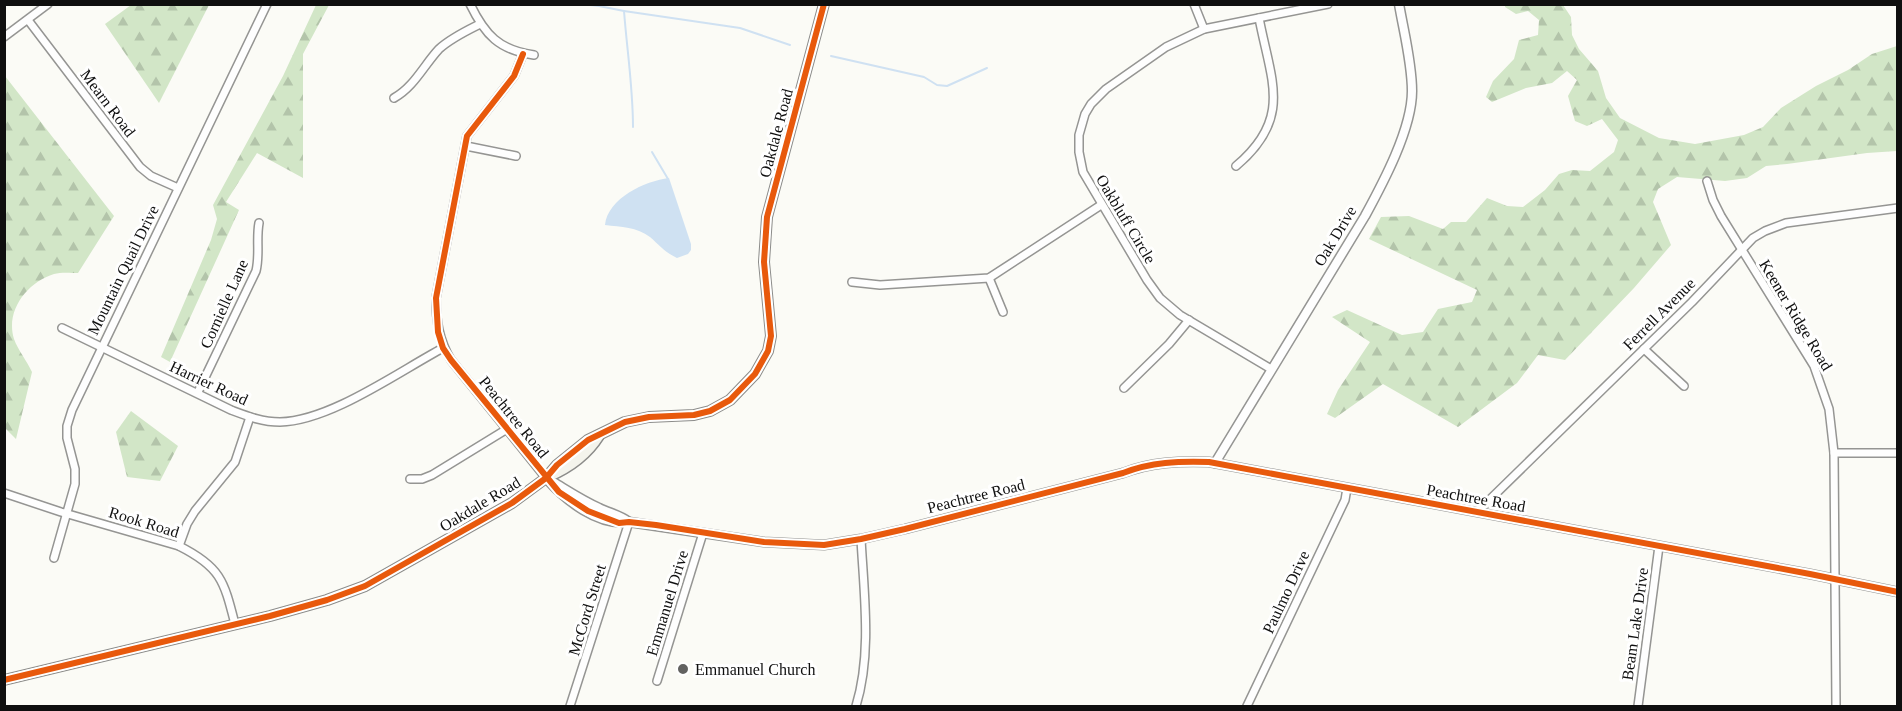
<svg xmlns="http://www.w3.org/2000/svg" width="1902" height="711" font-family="Georgia,serif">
  <defs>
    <pattern id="forest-firs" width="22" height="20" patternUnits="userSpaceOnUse" patternTransform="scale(1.5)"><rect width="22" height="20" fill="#d2e6c7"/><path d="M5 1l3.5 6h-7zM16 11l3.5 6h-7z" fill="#b3c4aa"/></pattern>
  </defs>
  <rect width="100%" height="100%" fill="#fbfbf6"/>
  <g fill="url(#forest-firs)">
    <path d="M131,5H209L159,103L105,24Z"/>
    <path d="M316,5H329L303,54V178L257,153L226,202L239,210L170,362L161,357L211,240L217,219L213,205L283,76Z"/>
    <path d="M1505,5H1563L1571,17L1572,35L1579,49L1598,71L1606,98L1620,118L1659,138L1695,144L1744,135L1763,127L1781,108L1816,86L1848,70L1872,54L1897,46V151L1867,153L1787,164L1766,166L1747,178L1725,181L1677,177L1658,189L1653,202L1671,245L1634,288L1565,360L1538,355L1517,383L1458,427L1383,384L1335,418L1327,414L1338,390L1370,342L1332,317L1347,310L1402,335L1423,332L1438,309L1472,302L1477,290L1369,239L1381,217L1409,216L1443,229L1451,222H1466L1487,198L1507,206L1523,207L1545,190L1559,174L1572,170L1590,171L1614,152L1618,140L1602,119L1587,126L1575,121L1568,96L1577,80L1567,71L1552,83L1526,88L1492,102L1486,97L1493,81L1514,59L1519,40L1538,35L1539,20L1528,11L1516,14L1505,7Z"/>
    <path d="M5,76L114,216L78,273C71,273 61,272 54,274C28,282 5,310 14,339C18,350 27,361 32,372L16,439L4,427Z"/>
    <path d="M131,411L178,446L160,481L127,477L116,432Z"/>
  </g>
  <path fill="#cfe1f2" d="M669,178L691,244V250L688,254L677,258C666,253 659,245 650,237C637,227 621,227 605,225C608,198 645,181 669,178Z"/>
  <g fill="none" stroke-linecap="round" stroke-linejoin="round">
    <g stroke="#cfe1f2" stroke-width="2">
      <path d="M581,4L599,6L624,11C627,50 633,88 633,127"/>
      <path d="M624,11L740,28L790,45"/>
      <path d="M831,56L924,77L937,85L947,86L987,68"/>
      <path d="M652,152L668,179"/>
    </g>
    <defs>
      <g id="minor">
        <path d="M470,4C485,35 499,50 534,55"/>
        <path d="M1194,4L1204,29"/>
        <path d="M28,20L140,167L151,176L178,188"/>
        <path d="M4,37L48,4"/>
        <path d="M523,54L514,76L467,136L436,298C436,321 439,340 451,360L546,478"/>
        <path d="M394,98C414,87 424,65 439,49C451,38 466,31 480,24"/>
        <path d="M466,146L516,156"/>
        <path d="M1236,166C1293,118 1271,81 1259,18"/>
        <path d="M1707,181L1713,200L1721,216L1814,366L1829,409L1834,453L1836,706"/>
        <path d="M989,278L1003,312"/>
        <path d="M852,282L880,285L989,278L1101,205"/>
        <path d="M62,328L231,410C247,416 262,422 280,422C330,421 398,372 443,348"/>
        <path d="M1644,349L1684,386"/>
        <path d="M1271,369L1180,315L1160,298L1147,280L1083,172L1079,152V135L1085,114L1091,104L1106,89L1166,47L1204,29L1328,4"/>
        <path d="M1124,388L1169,344L1189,320"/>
        <path d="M198,392L256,271C260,255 256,239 259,223"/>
        <path d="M1834,453H1898"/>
        <path d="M410,479H422L432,475L507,429"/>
        <path d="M4,493L61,512L179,546C221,567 224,581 235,624"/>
        <path d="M1477,512L1692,302L1753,238L1765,231L1786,223L1898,208"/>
        <path d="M179,546L187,524L195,511L235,462L250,417"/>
        <path d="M54,558L75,484V469L67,438V426L72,410L267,4"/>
        <path d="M657,681L703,533"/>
        <path d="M570,706L629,522"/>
        <path d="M856,706C872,654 864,594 861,539"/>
        <path d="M1247,706L1345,500L1347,488"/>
        <path d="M1638,706L1659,546"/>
      </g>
      <g id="tertiary">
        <path d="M1215,463L1365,216C1383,183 1412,129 1412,91C1412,63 1404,33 1399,4"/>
        <path d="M546,478C565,500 598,526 629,522L764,542L824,545L861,539L905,529L1123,473C1151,462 1179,461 1209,462L1810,574L1898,592"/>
        <path d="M553,482C568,491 583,501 599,508C609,513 620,515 629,522"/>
      </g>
      <g id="secondary">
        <path d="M548,477C569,468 587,455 599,436"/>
        <path d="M4,680L270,616L327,600L365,586L512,503L546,478L557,465L588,440L625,422L649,417L694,415L710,411L730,400L755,374L768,351L771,336L764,262L767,217L824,4"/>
      </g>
    </defs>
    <use href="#minor" stroke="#959593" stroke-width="10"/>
    <use href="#tertiary" stroke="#959593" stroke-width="11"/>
    <use href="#secondary" stroke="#8c8c8a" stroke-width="12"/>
    <use href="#minor" stroke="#fefefe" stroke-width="7"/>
    <use href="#tertiary" stroke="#fefefe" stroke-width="8"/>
    <use href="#secondary" stroke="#f4f4ec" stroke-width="9"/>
    <defs>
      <g id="cycleway">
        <path d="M523,54L514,76L467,136L436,298L438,332L443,348L451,360L559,492L588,511L619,523L629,522L656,525L764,542L824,545L861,539L905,529L1123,473C1151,462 1179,461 1209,462L1810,574L1898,592"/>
        <path d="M4,680L270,616L327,600L365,586L512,503L546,478L557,465L588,440L625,422L649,417L694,415L710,411L730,400L755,374L768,351L771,336L764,262L767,217L824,4"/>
      </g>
    </defs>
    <use href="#cycleway" stroke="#fff" stroke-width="10"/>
    <use href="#cycleway" stroke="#e8590c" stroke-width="6"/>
  </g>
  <circle fill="#626260" stroke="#fff" stroke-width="2" cx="683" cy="669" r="6"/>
  <g text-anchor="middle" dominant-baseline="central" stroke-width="6" stroke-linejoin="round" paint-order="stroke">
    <g font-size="16" fill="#0f0f0f" stroke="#fff">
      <text transform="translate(108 103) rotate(53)">Mearn Road</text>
      <text transform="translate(776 133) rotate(-75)">Oakdale Road</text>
      <text transform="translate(1126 219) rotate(59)">Oakbluff Circle</text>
      <text transform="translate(1335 236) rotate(-59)">Oak Drive</text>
      <text transform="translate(123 270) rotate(-64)">Mountain Quail Drive</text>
      <text transform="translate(224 304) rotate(-66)">Cornielle Lane</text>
      <text transform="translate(1659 314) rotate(-45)">Ferrell Avenue</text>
      <text transform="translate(1796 315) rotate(59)">Keener Ridge Road</text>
      <text transform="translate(209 383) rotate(25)">Harrier Road</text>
      <text transform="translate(514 417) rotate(51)">Peachtree Road</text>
      <text transform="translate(976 496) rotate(-14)">Peachtree Road</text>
      <text transform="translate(1476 498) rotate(10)">Peachtree Road</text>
      <text transform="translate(480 504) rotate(-31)">Oakdale Road</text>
      <text transform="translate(144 522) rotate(17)">Rook Road</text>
      <text transform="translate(1286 592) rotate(-65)">Paulmo Drive</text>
      <text transform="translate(667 603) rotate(-73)">Emmanuel Drive</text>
      <text transform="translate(587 610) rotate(-73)">McCord Street</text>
      <text transform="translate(1635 624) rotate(-82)">Beam Lake Drive</text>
    </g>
    <g font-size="16" fill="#0f0f0f" stroke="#fff" text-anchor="start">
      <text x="695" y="669">Emmanuel Church</text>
    </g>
  </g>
  <rect width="1902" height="711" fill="none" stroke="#0f0f0f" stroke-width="12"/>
</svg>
